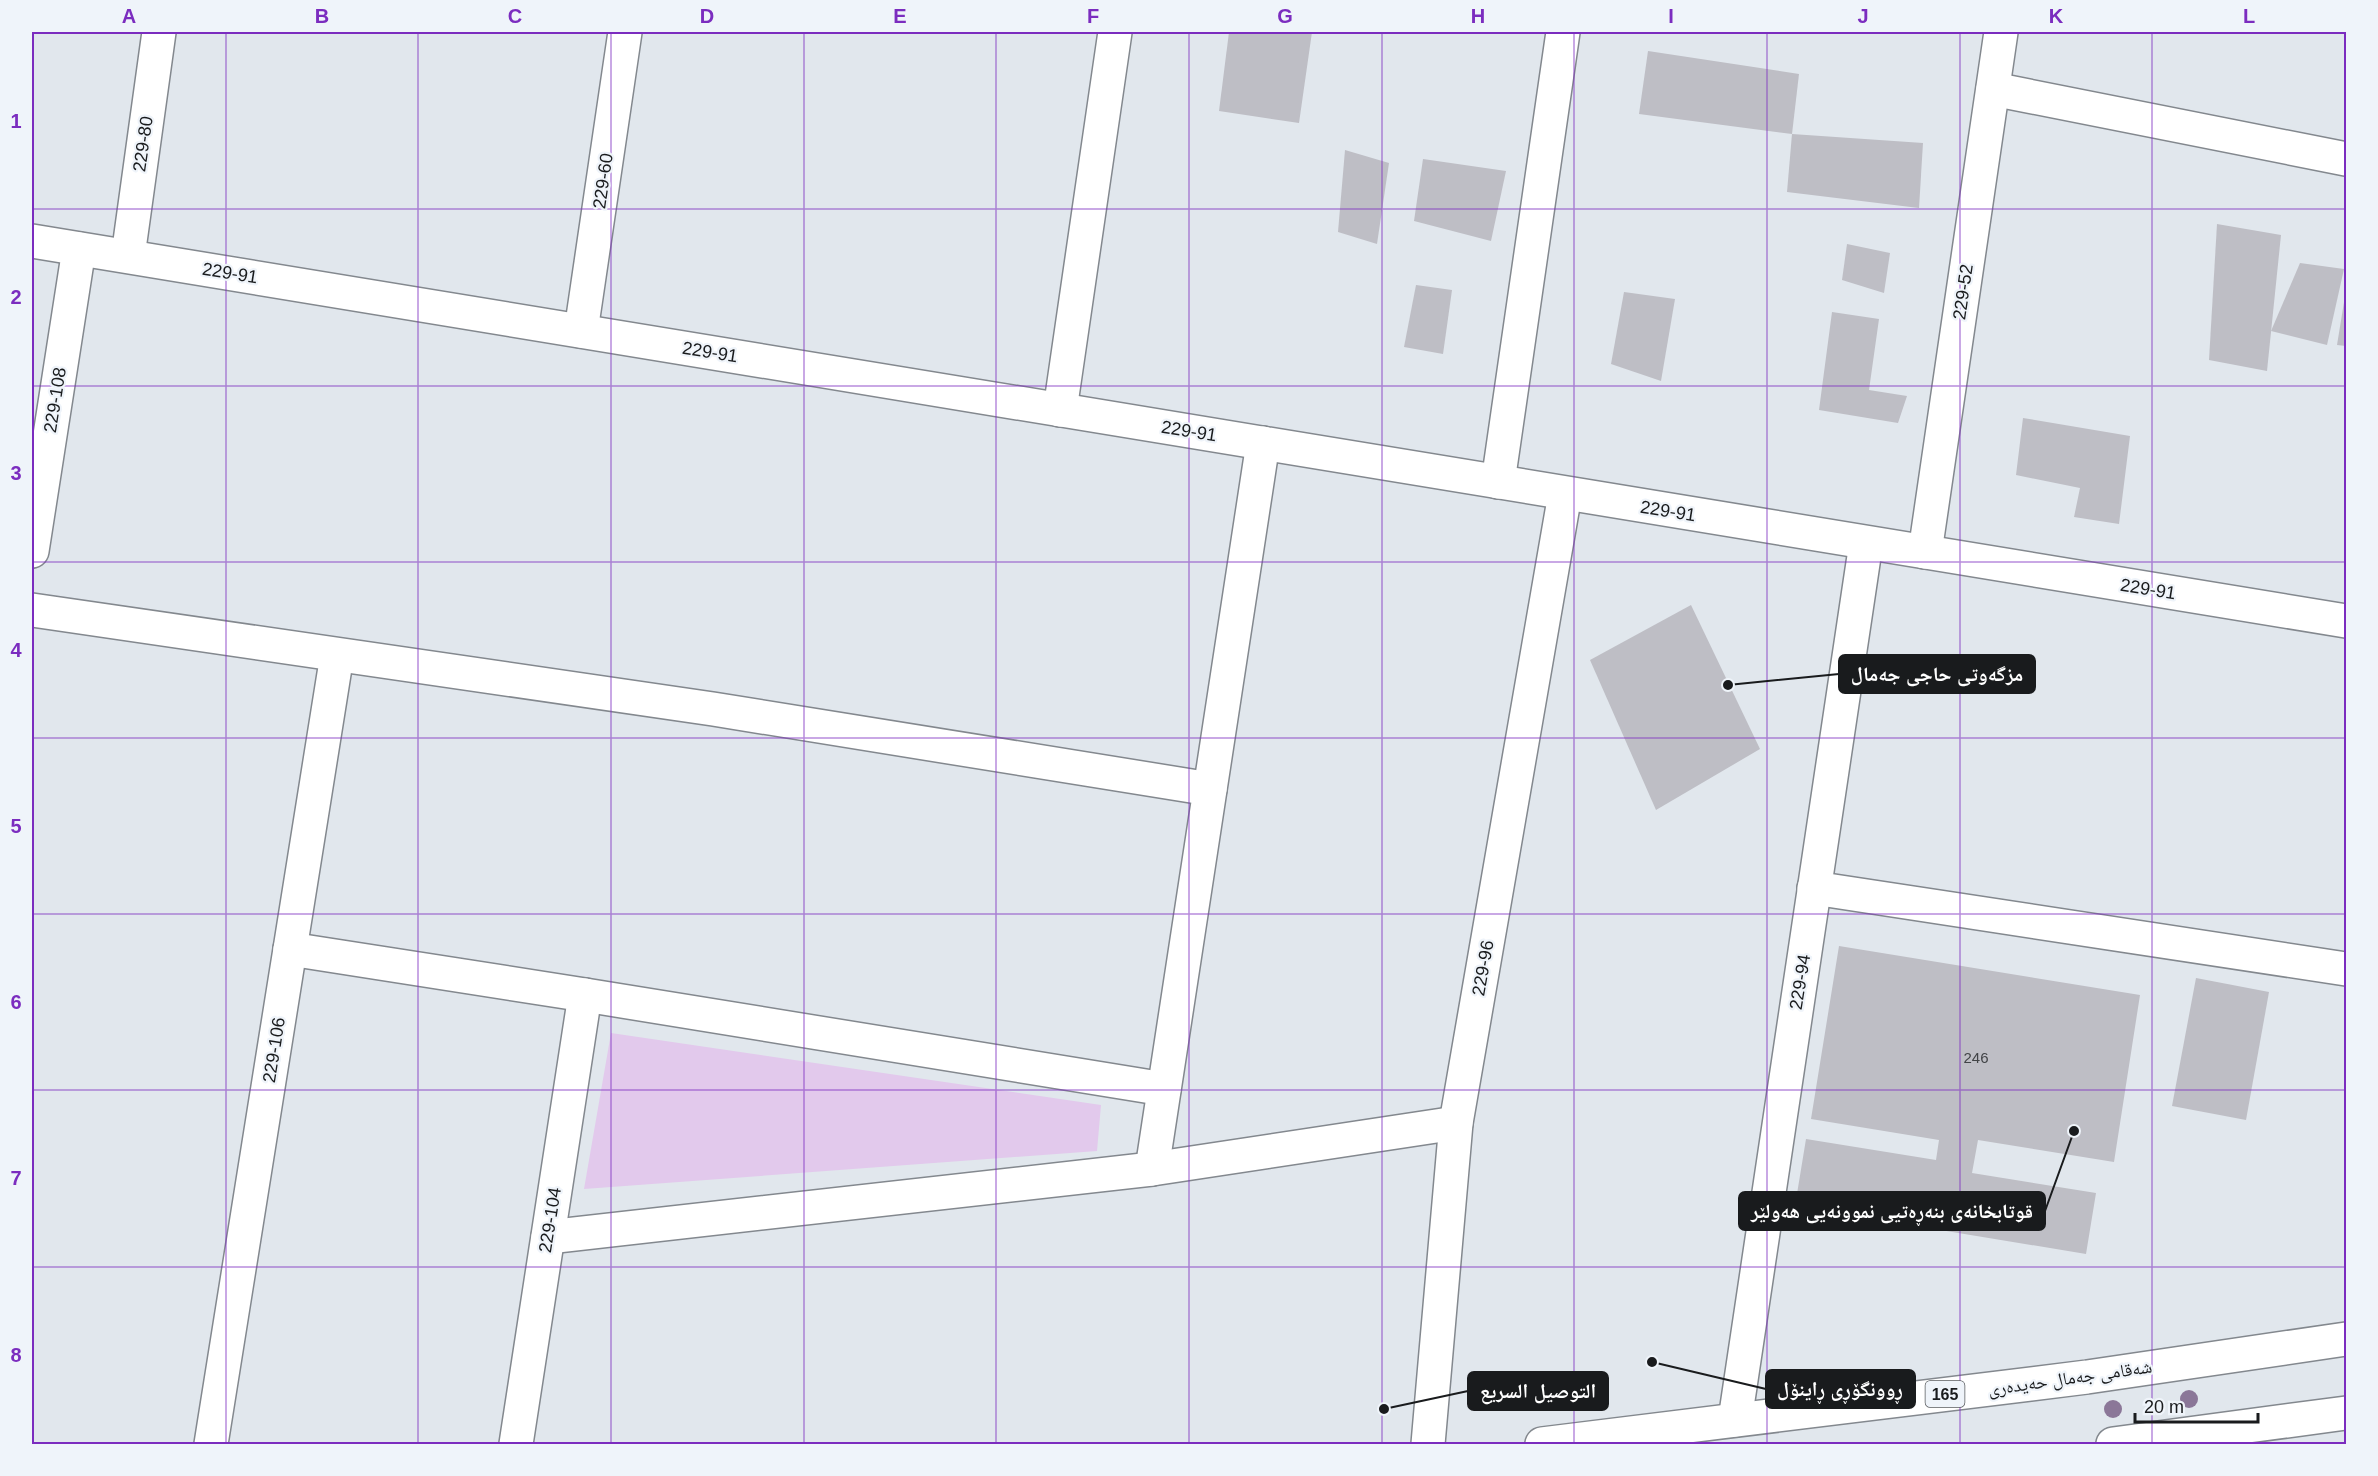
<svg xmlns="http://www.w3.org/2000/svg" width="2378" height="1476" font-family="Helvetica,'Noto Naskh Arabic',sans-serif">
  <rect width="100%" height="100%" fill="#e1e7ed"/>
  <path fill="#e2c9ec" d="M611,1033L1101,1105L1097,1151L584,1189Z"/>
  <g fill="#bebec5">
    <path d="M1229,32H1312L1299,123L1219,111Z"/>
    <path d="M1648,51L1799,74L1792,134L1639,114Z"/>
    <path d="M1792,134L1923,143L1919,208L1787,192Z"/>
    <path d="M1345,150L1389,163L1377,244L1338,232Z"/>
    <path d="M1423,159L1506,171L1491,241L1414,221Z"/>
    <path d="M2217,224L2281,235L2267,371L2209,360Z"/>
    <path d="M1847,244L1890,253L1884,293L1842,280Z"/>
    <path d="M2300,263L2344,269L2327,345L2271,331Z"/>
    <path d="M1416,285L1452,290L1443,354L1404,347Z"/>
    <path d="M1624,292L1675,299L1661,381L1611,364Z"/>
    <path d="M2345,296H2346V346L2337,345Z"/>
    <path d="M1832,312L1879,319L1869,390L1907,396L1898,423L1819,410Z"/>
    <path d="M2023,418L2130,436L2119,524L2074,517L2080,488L2016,475Z"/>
    <path d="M1691,605L1760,749L1656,810L1590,660Z"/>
    <path d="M1839,946L2140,995L2114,1162L1978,1140L1972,1173L2096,1193L2086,1254L1795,1206L1806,1139L1936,1160L1939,1140L1811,1119Z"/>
    <path d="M2196,978L2269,992L2246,1120L2172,1106Z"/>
  </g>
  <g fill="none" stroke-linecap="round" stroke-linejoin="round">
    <defs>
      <g id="minor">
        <path d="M1993,89L2346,159"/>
        <path d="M32,241L2346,621"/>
        <path d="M128,256L159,32"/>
        <path d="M581,331L625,32"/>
        <path d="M1060,410L1115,32"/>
        <path d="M1498,482L1563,32"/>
        <path d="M32,551L79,249"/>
        <path d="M1925,552L2001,32"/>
        <path d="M32,610L713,709L1210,789"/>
        <path d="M1814,888L2346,969"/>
        <path d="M290,949L585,995L1164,1089"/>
        <path d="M1152,1169L1263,443"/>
        <path d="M548,1237L1152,1169L1456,1123"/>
        <path d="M1735,1420L1866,543"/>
        <path d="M211,1444L337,655"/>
        <path d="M516,1444L585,995"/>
        <path d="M1428,1444L1456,1123L1565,494"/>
      </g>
      <g id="primary">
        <path d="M1542,1444L2087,1377L2346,1339"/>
        <path d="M2113,1444L2346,1413"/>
      </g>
    </defs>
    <use href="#minor" stroke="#83888e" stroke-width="36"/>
    <use href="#primary" stroke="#83888e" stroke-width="36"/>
    <use href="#minor" stroke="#fff" stroke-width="33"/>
    <use href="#primary" stroke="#fff" stroke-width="33"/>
  </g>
  <g fill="#8b7798">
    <circle cx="2189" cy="1399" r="9"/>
    <circle cx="2113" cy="1409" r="9"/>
  </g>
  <path fill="none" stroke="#7b2cbf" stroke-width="1.5" stroke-opacity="0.55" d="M226,32V1444M418,32V1444M611,32V1444M804,32V1444M996,32V1444M1189,32V1444M1382,32V1444M1574,32V1444M1767,32V1444M1960,32V1444M2152,32V1444M32,209H2346M32,386H2346M32,562H2346M32,738H2346M32,914H2346M32,1090H2346M32,1267H2346"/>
  <g text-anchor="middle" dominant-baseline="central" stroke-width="4.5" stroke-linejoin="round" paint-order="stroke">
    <g font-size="15" fill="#424447">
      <text x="1976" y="1057">246</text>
    </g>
    <rect fill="#eff4fa" stroke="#595c5f" stroke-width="1.5" x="1925.5" y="1381" width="39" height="26" rx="4.5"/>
    <g font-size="16" font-weight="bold" fill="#191b1d">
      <text x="1945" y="1394">165</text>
    </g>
    <g font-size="18" fill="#191b1d" stroke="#eff4fa">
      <text transform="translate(143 144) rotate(-82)">229-80</text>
      <text transform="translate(603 181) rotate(-82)">229-60</text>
      <text transform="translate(230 273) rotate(9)">229-91</text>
      <text transform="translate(1963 292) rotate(-82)">229-52</text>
      <text transform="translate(710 352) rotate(9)">229-91</text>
      <text transform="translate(55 400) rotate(-81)">229-108</text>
      <text transform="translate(1189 431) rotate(9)">229-91</text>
      <text transform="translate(1668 511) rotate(9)">229-91</text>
      <text transform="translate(2148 589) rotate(9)">229-91</text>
      <text transform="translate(1483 968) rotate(-80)">229-96</text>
      <text transform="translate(1800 982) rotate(-81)">229-94</text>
      <text transform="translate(274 1050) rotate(-81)">229-106</text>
      <text transform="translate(550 1220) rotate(-81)">229-104</text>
      <text transform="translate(2070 1378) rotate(-8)">شەقامی جەمال حەیدەری</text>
    </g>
  </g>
  <path fill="none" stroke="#191b1d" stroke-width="2" d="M1728 685L1839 674M2074 1131L2045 1211M1652 1362L1766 1389M1384 1409L1468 1391"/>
  <g fill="#191b1d" stroke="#eff4fa" stroke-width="2">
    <circle cx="1728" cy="685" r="6"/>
    <circle cx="2074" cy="1131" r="6"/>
    <circle cx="1652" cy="1362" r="6"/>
    <circle cx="1384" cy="1409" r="6"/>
  </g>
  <g fill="#191b1d" stroke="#191b1d" stroke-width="2">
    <rect x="1839" y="655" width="196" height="38" rx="6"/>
    <rect x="1739" y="1192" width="306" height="38" rx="6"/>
    <rect x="1766" y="1370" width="149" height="38" rx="6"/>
    <rect x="1468" y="1372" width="140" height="38" rx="6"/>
  </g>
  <g font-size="20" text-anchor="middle" font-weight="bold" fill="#fff">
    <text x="1937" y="681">مزگەوتی حاجی جەمال</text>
    <text x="1892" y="1218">قوتابخانەی بنەڕەتیی نموونەیی هەولێر</text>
    <text x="1840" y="1396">ڕوونگۆڕی ڕاینۆل</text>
    <text x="1538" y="1398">التوصيل السريع</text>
  </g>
  <rect width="2378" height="1476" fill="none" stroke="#eff4fa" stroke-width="66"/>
  <path d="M2135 1413v9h123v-9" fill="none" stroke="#191b1d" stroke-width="3"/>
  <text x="2144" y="1413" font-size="18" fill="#191b1d" stroke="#eff4fa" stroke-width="4.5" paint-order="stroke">20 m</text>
  <rect x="33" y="33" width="2312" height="1410" fill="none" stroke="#7b2cbf" stroke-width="2"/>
  <g font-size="20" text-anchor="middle" font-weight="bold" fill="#7b2cbf">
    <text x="129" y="23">A</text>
    <text x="322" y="23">B</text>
    <text x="515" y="23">C</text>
    <text x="707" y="23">D</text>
    <text x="900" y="23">E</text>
    <text x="1093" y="23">F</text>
    <text x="1285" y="23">G</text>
    <text x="1478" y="23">H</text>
    <text x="1671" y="23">I</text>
    <text x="1863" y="23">J</text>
    <text x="2056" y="23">K</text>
    <text x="2249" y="23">L</text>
    <text x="16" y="128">1</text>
    <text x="16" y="304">2</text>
    <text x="16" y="480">3</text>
    <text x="16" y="657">4</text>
    <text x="16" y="833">5</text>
    <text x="16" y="1009">6</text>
    <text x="16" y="1185">7</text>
    <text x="16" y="1362">8</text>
  </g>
</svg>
